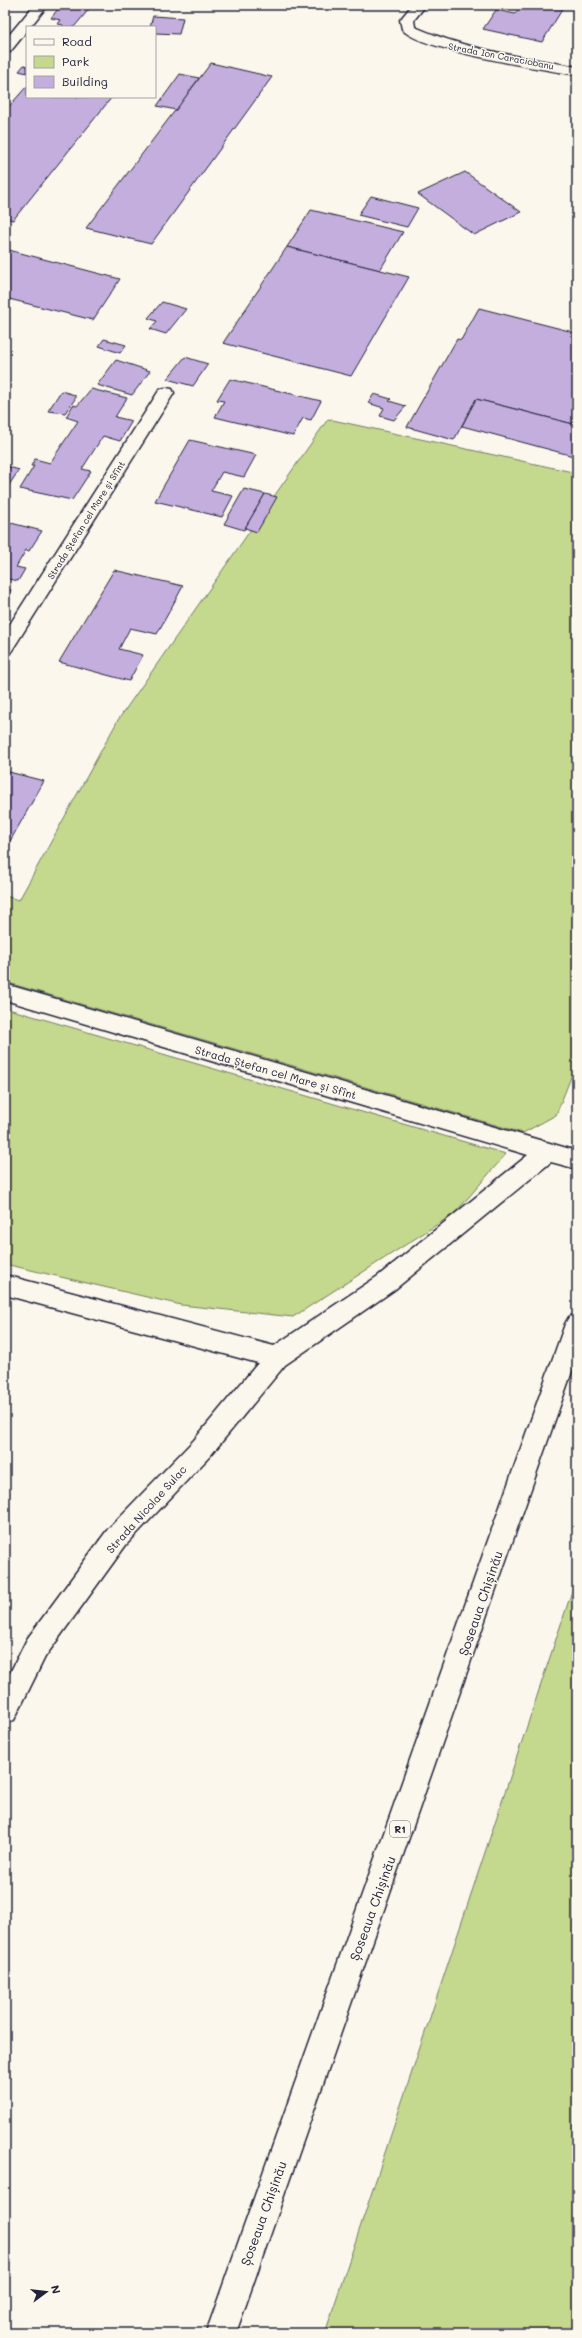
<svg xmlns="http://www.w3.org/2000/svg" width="582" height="2338" font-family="Mali,sans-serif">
  <rect width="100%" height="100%" fill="#fbf7ec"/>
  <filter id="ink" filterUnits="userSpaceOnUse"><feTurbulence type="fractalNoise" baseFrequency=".025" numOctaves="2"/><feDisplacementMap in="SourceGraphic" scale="8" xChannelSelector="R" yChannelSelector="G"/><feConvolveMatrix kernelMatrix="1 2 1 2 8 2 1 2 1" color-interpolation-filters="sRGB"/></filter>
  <g filter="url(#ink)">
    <g fill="#c4d88e" stroke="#737d64">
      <path d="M328,419L577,473V1062L556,1115L523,1133L5,982V896L19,900L118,720Z"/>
      <path d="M5,1008L506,1154L455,1213L293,1317L181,1305L5,1264Z"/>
      <path d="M577,1576V2333H325Z"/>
    </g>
    <g fill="#c4aedd" stroke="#22223b">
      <path d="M61,5H75L90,8L74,27H63V25L58,24L61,20L51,18Z"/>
      <path d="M521,5H565L542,42L483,29L496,10L515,14Z"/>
      <path d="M153,16L183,18L179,34L155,33V27H150Z"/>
      <path d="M211,63L272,77L151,244L86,228Z"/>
      <path d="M24,65L27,66V73L19,71Z"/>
      <path d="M180,74L199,78L176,110L157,106Z"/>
      <path d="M27,86V97H112L13,220L5,218V111Z"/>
      <path d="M465,172L521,212L474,235L418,194Z"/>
      <path d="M371,196L418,208L407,227L358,215Z"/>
      <path d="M311,210L403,232L380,270L287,247Z"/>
      <path d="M287,247L409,277L351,376L223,343Z"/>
      <path d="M5,249L120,279L93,320L5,298Z"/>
      <path d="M162,302L186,309L166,334L150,329L157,321L148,318Z"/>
      <path d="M479,308L577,333V425L476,399L454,440L407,427L457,339L461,340Z"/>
      <path d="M104,339L126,345L120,353L99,346Z"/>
      <path d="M185,357L208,364L193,386L167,379Z"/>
      <path d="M116,360L150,371L132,395L97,385Z"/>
      <path d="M230,379L321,401L311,420L303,418L293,436L215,417L224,401L217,400Z"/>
      <path d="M91,389L127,398L115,417L132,421L120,441L103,436L82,469L91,471L72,500L20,489L34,466H31L35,459L50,463L78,421L66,417L73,405L77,406Z"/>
      <path d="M61,391L75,395V399L65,413L48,411Z"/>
      <path d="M374,394L391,399L389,401L406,406L394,420L380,416L384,408L368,403Z"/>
      <path d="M476,399L577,425V457L462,426Z"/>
      <path d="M190,440L256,455L244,477L222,472L211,491L233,496L222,517L155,501Z"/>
      <path d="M6,466L19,470L7,488L5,487Z"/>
      <path d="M244,489L265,494L244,530L224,524Z"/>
      <path d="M265,494L277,497L257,532L245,528Z"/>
      <path d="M11,523L42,531L29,551L26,550L16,567L25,569L18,581L9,579L5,585V532Z"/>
      <path d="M114,570L183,586L157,634L130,628L119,649L143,655L129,681L59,662Z"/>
      <path d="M5,588L11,590L5,600Z"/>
      <path d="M5,771L44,781L5,850Z"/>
    </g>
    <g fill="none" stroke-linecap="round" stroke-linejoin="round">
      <defs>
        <g id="minor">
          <path d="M34,5H48L30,27H27V31L10,52L5,53V40Z"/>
          <path d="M412,5H426L414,20L415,27C467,50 522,57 577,67V75C547,70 417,50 402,29L400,20Z"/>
          <path d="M166,388L172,389L174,393L11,652L5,654V632L160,389Z"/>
          <path d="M5,984L577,1151V1169L551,1162L394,1290L285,1365L210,1456L126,1545L45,1657L14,1720L5,1724V1683L27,1639L108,1529L194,1440L258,1363L5,1295V1275L274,1346L378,1276L528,1155L5,1000Z"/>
        </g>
        <path id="highway" d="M577,1313V1357L236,2333H206L565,1324L569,1317Z"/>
      </defs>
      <use href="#minor" stroke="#22223b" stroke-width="3"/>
      <use href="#highway" stroke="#22223b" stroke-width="3"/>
      <use href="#minor" fill="#fbf7ec" fill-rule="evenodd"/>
      <use href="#highway" fill="#fbf7ec" fill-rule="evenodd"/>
    </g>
  </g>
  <g text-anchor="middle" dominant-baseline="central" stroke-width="3" stroke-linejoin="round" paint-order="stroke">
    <g font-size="9" fill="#22223b" stroke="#fbf7ec">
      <text transform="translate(501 56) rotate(11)">Strada Ion Caraciobanu</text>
      <text transform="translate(86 520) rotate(-58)">Strada Ștefan cel Mare și Sfînt</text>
    </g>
    <rect fill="#fbf7ec" stroke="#636270" stroke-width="1" x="390" y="1821" width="20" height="16" rx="3"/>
    <g font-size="10" font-weight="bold" fill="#22223b">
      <text x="400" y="1829">R1</text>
    </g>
    <g font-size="11" fill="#22223b" stroke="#fbf7ec">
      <text transform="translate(276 1072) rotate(16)">Strada Ștefan cel Mare și Sfînt</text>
      <text transform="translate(146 1509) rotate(-48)">Strada Nicolae Sulac</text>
    </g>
    <g font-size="13" fill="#22223b" stroke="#fbf7ec">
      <text transform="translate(480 1603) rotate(-71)">Șoseaua Chișinău</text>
      <text transform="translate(372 1908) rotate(-70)">Șoseaua Chișinău</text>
      <text transform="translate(263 2213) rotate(-70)">Șoseaua Chișinău</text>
    </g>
  </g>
  <rect width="582" height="2338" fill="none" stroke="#fbf7ec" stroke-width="20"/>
  <rect x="10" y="10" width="562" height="2318" fill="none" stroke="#22223b" stroke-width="1.5" filter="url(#ink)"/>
  <rect x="26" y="26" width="130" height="72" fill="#fbf7ec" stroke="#a4a2a5"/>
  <rect x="34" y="39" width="20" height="6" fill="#fbf7ec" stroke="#a4a2a5"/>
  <text x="62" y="46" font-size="12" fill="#22223b">Road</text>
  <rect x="34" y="56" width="20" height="12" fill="#c4d88e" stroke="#a4a2a5"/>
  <text x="62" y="66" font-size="12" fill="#22223b">Park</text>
  <rect x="34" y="76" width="20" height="12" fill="#c4aedd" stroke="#a4a2a5"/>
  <text x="62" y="86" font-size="12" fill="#22223b">Building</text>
  <g transform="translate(46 2292) rotate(75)" stroke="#fbf7ec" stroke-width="3" paint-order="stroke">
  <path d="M0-3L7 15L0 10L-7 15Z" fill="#22223b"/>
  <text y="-6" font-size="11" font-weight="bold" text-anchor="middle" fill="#22223b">N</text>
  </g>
</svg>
